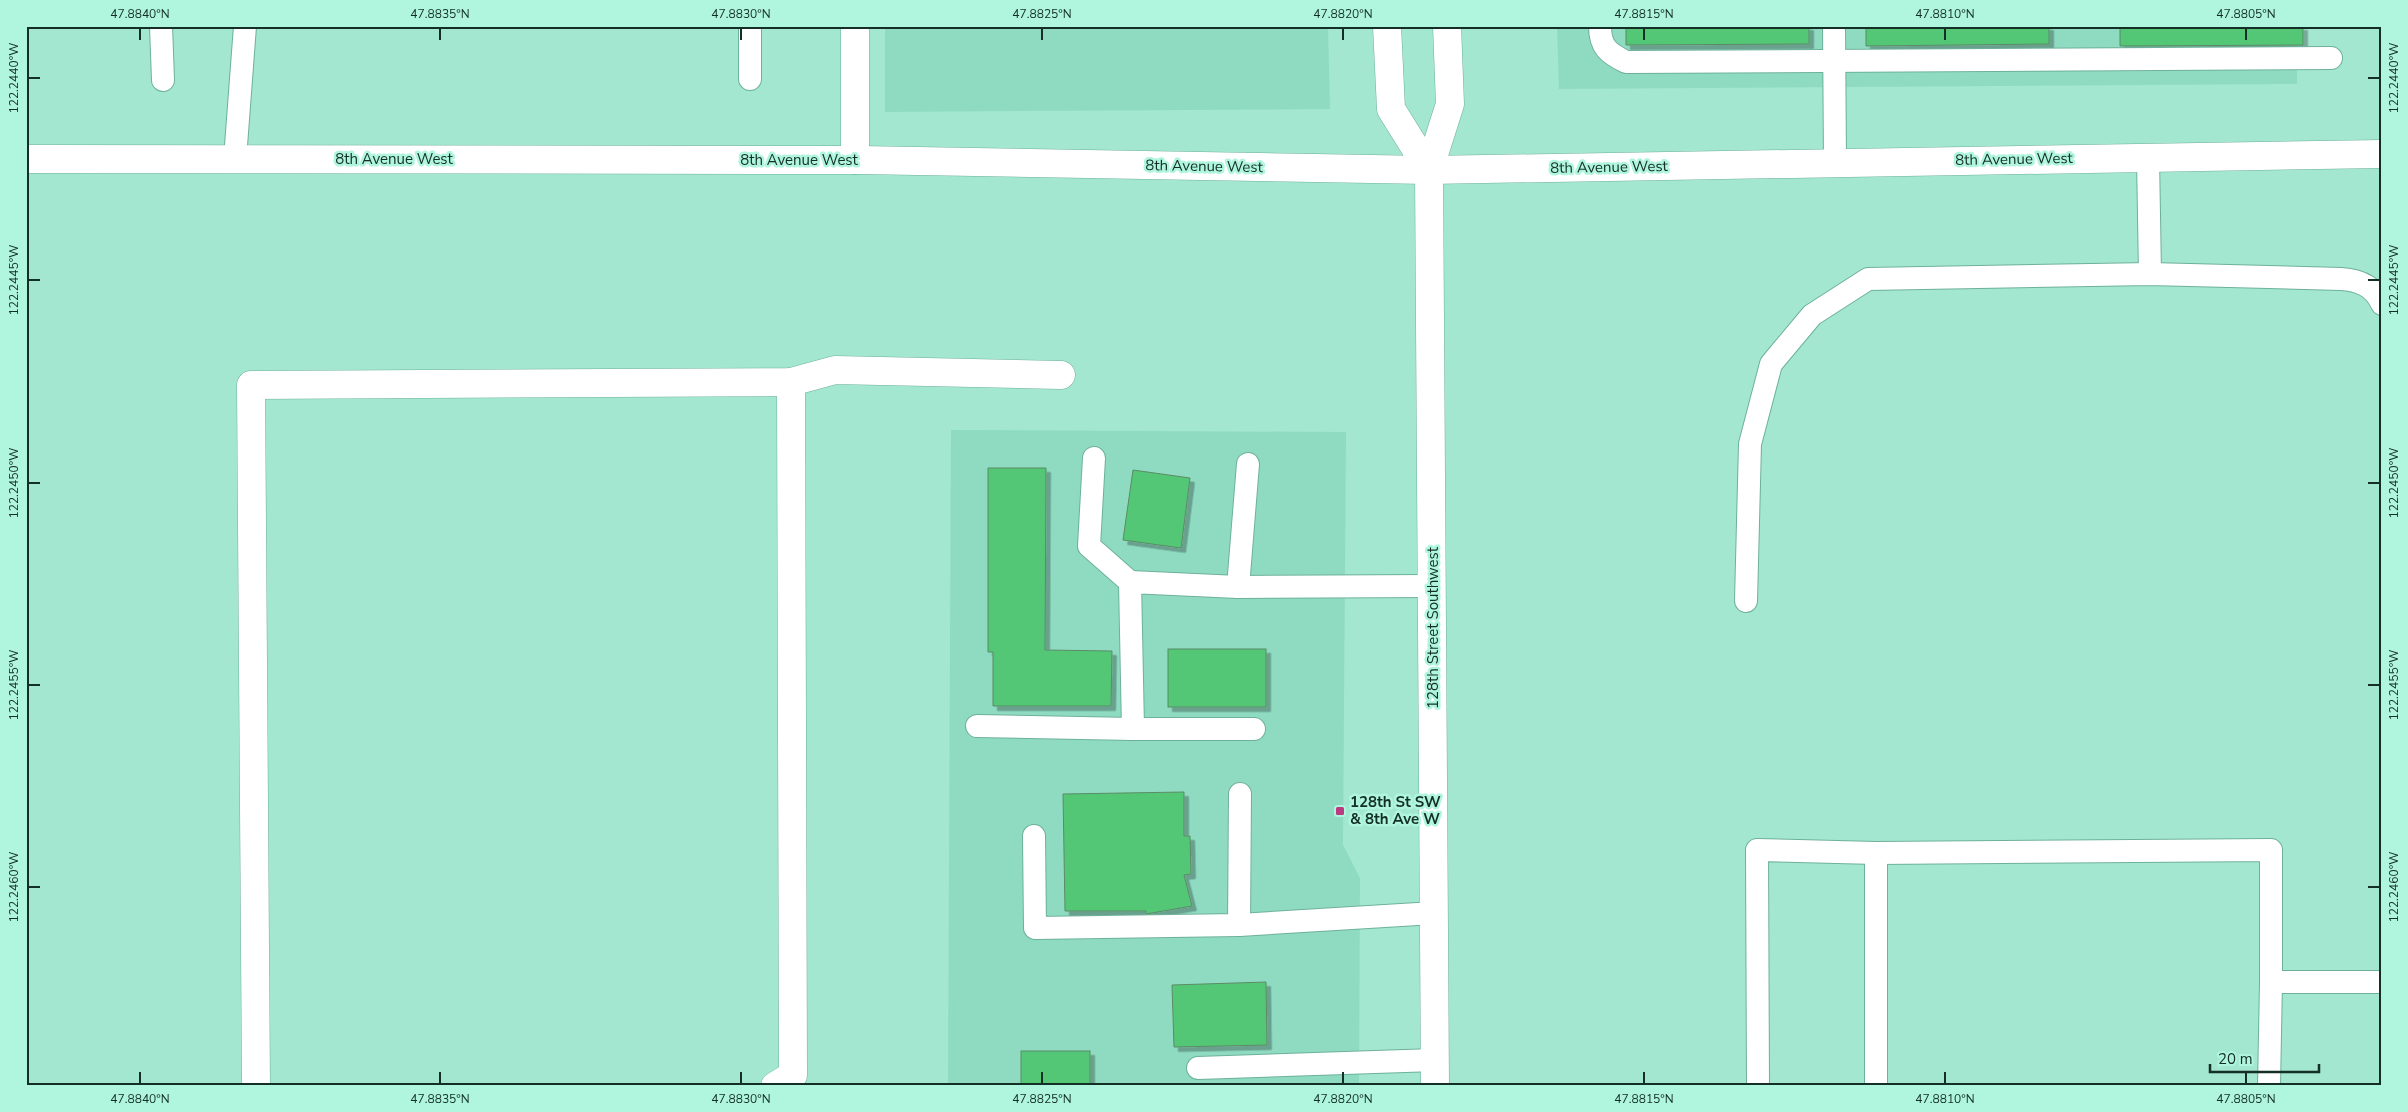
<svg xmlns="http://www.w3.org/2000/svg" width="2408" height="1112" font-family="'Nunito Sans',sans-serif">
  <defs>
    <filter id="shadow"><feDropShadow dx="4.5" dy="4.5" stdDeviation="0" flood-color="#0004"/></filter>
  </defs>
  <rect width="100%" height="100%" fill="#a3e7d0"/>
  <g fill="#8fdbc2">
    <path d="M885,26H1328L1330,109L885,112Z"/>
    <path d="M1557,26H2297V84L1559,89Z"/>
    <path d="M951,430L1346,432L1343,845L1360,878L1359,1086H948Z"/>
  </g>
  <g fill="#52c776" stroke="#5b8b66" filter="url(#shadow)">
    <path d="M1626,26H1809V44L1626,45Z"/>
    <path d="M1866,26H2049V44L1866,46Z"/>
    <path d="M2120,26H2303V45L2120,46Z"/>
    <path d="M988,468H1046L1045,650L1112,651L1111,706H993V652H988Z"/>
    <path d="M1133,470L1190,478L1181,548L1123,540Z"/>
    <rect x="1168" y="649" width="98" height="58"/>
    <path d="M1184,792V836H1190L1191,874L1184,875L1192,906L1146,914V911H1065L1063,794Z"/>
    <path d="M1266,982L1267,1045L1174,1047L1172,985Z"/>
    <rect x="1021" y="1051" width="69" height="35"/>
  </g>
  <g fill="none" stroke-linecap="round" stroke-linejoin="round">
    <defs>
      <g id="service">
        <path d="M161,26L163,80"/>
        <path d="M1600,26C1600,47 1608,53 1626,62L2331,58"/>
        <path d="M1834,26L1835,162"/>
        <path d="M750,79V26"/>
        <path d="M2148,157L2150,274"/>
        <path d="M235,159L245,26"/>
        <path d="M1094,458L1089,546L1130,582"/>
        <path d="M1238,587L1248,464"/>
        <path d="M1746,601L1750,444L1771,364L1812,315L1868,279L2150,274L2341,279C2359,280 2374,286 2382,304"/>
        <path d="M977,726L1133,729L1130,582L1238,587L1432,586"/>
        <path d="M1133,729H1254"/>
        <path d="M1034,836L1035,928L1239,925L1434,913"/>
        <path d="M1876,853V1086"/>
        <path d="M1239,925L1240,794"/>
        <path d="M1198,1068L1435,1060"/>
        <path d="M1758,1086L1757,850L1876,853L2271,850V982H2382"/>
        <path d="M2269,1086L2271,982"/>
      </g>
      <g id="minor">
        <path d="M26,159L860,160L1429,170L2382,154"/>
        <path d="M855,160V26"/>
        <path d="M256,1086L251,385L791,382L835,370L1061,375"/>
        <path d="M775,1086L793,1075L791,382"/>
      </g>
      <g id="secondary">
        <path d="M1387,26L1391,109L1429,170"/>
        <path d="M1435,1086L1429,170L1450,104L1447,26"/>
      </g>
    </defs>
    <use href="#service" stroke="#6eb19b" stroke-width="24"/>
    <use href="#minor" stroke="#6eb19b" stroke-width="29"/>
    <use href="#secondary" stroke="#6eb19b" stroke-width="29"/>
    <use href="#service" stroke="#fff" stroke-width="22"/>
    <use href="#minor" stroke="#fff" stroke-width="28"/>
    <use href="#secondary" stroke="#fff" stroke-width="28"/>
  </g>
  <path fill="none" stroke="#132f26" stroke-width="2" d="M140,28V40M440,28V40M741,28V40M1042,28V40M1343,28V40M1644,28V40M1945,28V40M2246,28V40M28,78H40M2368,78H2380M28,280H40M2368,280H2380M28,483H40M2368,483H2380M28,685H40M2368,685H2380M28,887H40M2368,887H2380M140,1072V1084M440,1072V1084M741,1072V1084M1042,1072V1084M1343,1072V1084M1644,1072V1084M1945,1072V1084M2246,1072V1084"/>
  <rect fill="#bb3980" stroke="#b0f5dd" stroke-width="2" x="1335" y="806" width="10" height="10" rx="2.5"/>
  <g text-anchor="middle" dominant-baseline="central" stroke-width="5" stroke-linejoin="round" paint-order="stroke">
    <g font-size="15" fill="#132f26" stroke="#b0f5dd">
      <text x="394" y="159">8th Avenue West</text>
      <text transform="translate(2014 159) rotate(-1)">8th Avenue West</text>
      <text x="799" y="160">8th Avenue West</text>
      <text transform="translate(1204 166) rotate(1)">8th Avenue West</text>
      <text transform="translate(1609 167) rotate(-1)">8th Avenue West</text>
      <text transform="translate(1433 628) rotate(-90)">128th Street Southwest</text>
    </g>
    <g font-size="15" font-weight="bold" fill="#132f26" stroke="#b0f5dd" text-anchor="start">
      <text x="1350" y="802">128th St SW<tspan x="1350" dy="17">&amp; 8th Ave W</tspan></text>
    </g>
  </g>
  <rect width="2408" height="1112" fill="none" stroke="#b0f5dd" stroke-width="55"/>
  <path d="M2210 1064v8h109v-8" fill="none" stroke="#132f26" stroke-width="2.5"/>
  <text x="2218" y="1064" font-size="15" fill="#132f26" stroke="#b0f5dd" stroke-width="4" paint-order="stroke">20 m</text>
  <rect x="28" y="28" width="2352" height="1056" fill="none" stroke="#132f26" stroke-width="2"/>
  <g font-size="12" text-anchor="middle" fill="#132f26">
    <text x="140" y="18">47.8840°N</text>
    <text x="440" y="18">47.8835°N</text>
    <text x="741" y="18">47.8830°N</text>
    <text x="1042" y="18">47.8825°N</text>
    <text x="1343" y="18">47.8820°N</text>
    <text x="1644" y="18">47.8815°N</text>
    <text x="1945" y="18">47.8810°N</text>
    <text x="2246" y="18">47.8805°N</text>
    <text transform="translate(2394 78) rotate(-90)" y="4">122.2440°W</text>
    <text transform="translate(14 78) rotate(-90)" y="4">122.2440°W</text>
    <text transform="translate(2394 280) rotate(-90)" y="4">122.2445°W</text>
    <text transform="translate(14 280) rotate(-90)" y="4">122.2445°W</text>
    <text transform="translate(2394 483) rotate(-90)" y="4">122.2450°W</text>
    <text transform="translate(14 483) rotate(-90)" y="4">122.2450°W</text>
    <text transform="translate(2394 685) rotate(-90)" y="4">122.2455°W</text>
    <text transform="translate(14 685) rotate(-90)" y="4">122.2455°W</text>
    <text transform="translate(2394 887) rotate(-90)" y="4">122.2460°W</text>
    <text transform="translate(14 887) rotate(-90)" y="4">122.2460°W</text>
    <text x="140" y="1103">47.8840°N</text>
    <text x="440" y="1103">47.8835°N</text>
    <text x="741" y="1103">47.8830°N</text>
    <text x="1042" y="1103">47.8825°N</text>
    <text x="1343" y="1103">47.8820°N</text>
    <text x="1644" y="1103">47.8815°N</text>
    <text x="1945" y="1103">47.8810°N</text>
    <text x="2246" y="1103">47.8805°N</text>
  </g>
</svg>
